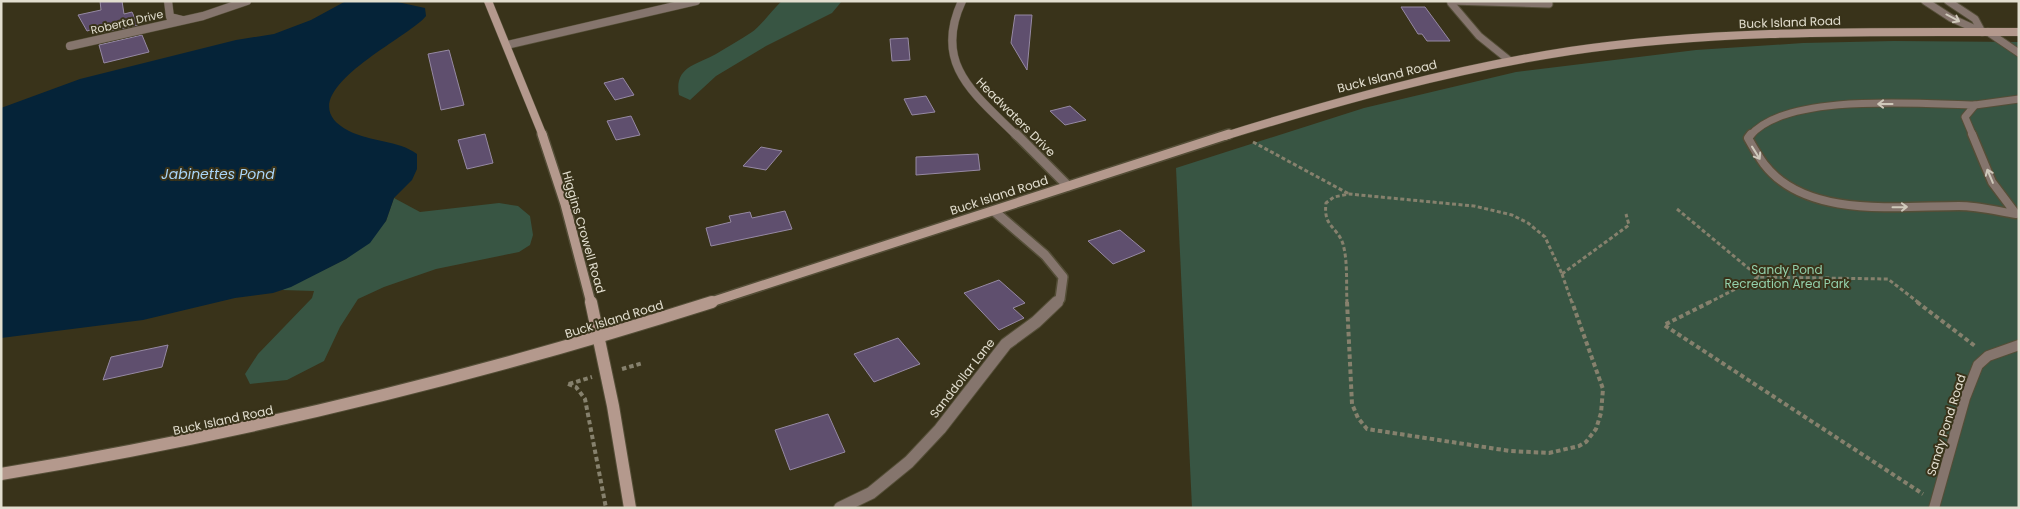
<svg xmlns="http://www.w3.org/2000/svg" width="2020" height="509" font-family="Poppins,sans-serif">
  <rect width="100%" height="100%" fill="#39331a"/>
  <g fill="#385543">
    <path d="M782,1H842L832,13L766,46L716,76L690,100L679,95C674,67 696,65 716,54C728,47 741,39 752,32C760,27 773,9 782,1Z"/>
    <path d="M1894,41L2019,42V508H1192L1176,168L1364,108L1516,72L1696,50L1803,43Z"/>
    <path d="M394,198L420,212L499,203L518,206L530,216L533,235L530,245L519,252L436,269L384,287L358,299L340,327L324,361L287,380L250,384L245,374L258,354L312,298L314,291L282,290L346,259L386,221Z"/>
  </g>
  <path fill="#052338" d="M346,1H393L425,8L426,16C408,39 281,96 349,131C371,142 398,140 417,154V169L412,180L394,198L386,221L370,243L346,259L291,287L273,293L235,298L143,320L1,338V108L80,79L236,40L274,34L311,20Z"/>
  <g fill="#5f4f6e" stroke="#9689a3">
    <path d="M100,1H122L124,14L132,12L138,25L96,34L94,29L87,31L78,15L101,10Z"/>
    <path d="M1401,7H1425L1450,41H1427L1422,34H1418Z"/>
    <path d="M1015,15H1032L1027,70L1011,43Z"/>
    <path d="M142,35L149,52L104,63L99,45Z"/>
    <path d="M908,38L910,60L892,61L890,39Z"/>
    <path d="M449,50L464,105L441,110L428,54Z"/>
    <path d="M623,78L634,95L615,100L604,83Z"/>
    <path d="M926,96L935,112L912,115L904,99Z"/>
    <path d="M1070,106L1086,120L1065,125L1050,111Z"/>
    <path d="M631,116L640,135L616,140L607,121Z"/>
    <path d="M485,134L493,163L467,169L458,140Z"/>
    <path d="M761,147L782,151L766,170L743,166Z"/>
    <path d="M978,154L980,170L916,175V157Z"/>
    <path d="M785,211L792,229L711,246L706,228L731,222L729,216L750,212L752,218Z"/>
    <path d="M1120,230L1145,251L1113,264L1088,241Z"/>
    <path d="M999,280L1025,303L1013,308L1024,318L999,330L964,293Z"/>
    <path d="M898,338L920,364L874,382L854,354Z"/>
    <path d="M168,345L162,367L103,380L111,357Z"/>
    <path d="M828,414L845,452L790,470L775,430Z"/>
  </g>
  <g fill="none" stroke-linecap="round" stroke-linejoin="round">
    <defs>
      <g id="service-far2">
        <path d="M1451,1L1549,4"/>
        <path d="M1925,1L1951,18L1982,32"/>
        <path d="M1948,1L1975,19L1982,32"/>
        <path d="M1451,3L1479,36L1510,61"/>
        <path d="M1988,32L2019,53"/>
        <path d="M1975,105L2019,99"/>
        <path d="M1750,136C1786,92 1921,104 1975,105L1965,117L1973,136"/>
      </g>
      <path id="service-far1" d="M1751,134L1748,138C1753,147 1758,156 1764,164C1806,219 1899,206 1959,206C1978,206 1997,211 2016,214L1992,182L1972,134"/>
      <path id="service" d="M1934,508L1965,398L1978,365L1988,356L2019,345"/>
      <g id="minor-far2">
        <path d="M168,1L170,17L182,20"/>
        <path d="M962,1C932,65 976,95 1017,136"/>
        <path d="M507,45L696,1"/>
        <path d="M70,46L203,16L247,1"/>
      </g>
      <g id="minor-far1">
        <path d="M1016,134L1068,186"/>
        <path d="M994,211L1045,255L1063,277L1060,299L1056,303"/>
      </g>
      <path id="minor" d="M840,508L871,493L909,462L940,429L1006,344L1036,322L1057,302"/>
      <g id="secondary-far2">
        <path d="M488,1L543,136"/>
        <path d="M1225,136C1338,101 1453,69 1570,51C1718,29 1870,32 2019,32"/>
      </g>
      <g id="secondary-far1">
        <path d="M542,134L565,204L591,303"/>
        <path d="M708,303L1229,134"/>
      </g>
      <g id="secondary">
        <path d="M591,302L613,406L630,508"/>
        <path d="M1,474C243,434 479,376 712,302"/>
      </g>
    </defs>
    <use href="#service-far2" stroke="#544e37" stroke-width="9"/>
    <use href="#service-far1" stroke="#544e37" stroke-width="11"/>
    <use href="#service" stroke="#544e37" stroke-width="12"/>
    <use href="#minor-far2" stroke="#544e37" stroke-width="9"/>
    <use href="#minor-far1" stroke="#544e37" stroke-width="12"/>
    <use href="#minor" stroke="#544e37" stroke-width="14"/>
    <use href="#secondary-far2" stroke="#544e37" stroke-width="9"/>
    <use href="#secondary-far1" stroke="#544e37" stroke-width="12"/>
    <use href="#secondary" stroke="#544e37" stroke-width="14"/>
    <g stroke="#86816d" stroke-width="3" stroke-dasharray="4 2.5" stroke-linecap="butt">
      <path d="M1253,142L1349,194"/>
      <path d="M1677,209L1759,277"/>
      <path d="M1562,274L1572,303"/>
      <path d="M1562,274L1629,225L1626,214"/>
      <path d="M1347,303C1346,284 1348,262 1343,244C1337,226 1323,227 1326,203L1334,197L1349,194L1474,206L1512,215L1528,223L1545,237L1562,274"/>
      <path d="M1708,303L1759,277L1888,279L1919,303"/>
    </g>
    <g stroke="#86816d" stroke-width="4" stroke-dasharray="4.5 3" stroke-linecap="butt">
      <path d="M1347,302L1352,404L1358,418L1367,429L1510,451L1549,453L1579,446L1586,442L1596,429L1601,413L1603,389L1572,302"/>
      <path d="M1710,302L1664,325L1923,494"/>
      <path d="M1917,302L1975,346"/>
      <path d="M622,369L643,363"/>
      <path d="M568,384L576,387L585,399L606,508"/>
      <path d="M569,384L592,377"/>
    </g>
    <use href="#service-far2" stroke="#85756d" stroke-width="7"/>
    <use href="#service-far1" stroke="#85756d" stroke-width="8"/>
    <use href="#service" stroke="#85756d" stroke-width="10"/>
    <use href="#minor-far2" stroke="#85756d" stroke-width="8"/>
    <use href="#minor-far1" stroke="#85756d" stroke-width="9"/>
    <use href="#minor" stroke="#85756d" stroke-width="12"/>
    <use href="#secondary-far2" stroke="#b4998d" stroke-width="8"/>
    <use href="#secondary-far1" stroke="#b4998d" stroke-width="9"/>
    <use href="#secondary" stroke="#b4998d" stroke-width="12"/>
  </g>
  <defs><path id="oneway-shaft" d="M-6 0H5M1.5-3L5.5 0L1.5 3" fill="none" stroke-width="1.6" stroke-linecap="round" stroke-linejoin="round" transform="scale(1.25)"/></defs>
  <g stroke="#cfc9bb">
    <use href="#oneway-shaft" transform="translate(1953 18) rotate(28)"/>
    <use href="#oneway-shaft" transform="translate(1885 104) rotate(-180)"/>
    <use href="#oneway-shaft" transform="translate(1756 153) rotate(58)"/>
    <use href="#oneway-shaft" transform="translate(1990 176) rotate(-113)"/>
    <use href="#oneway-shaft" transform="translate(1900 207) rotate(-1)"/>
  </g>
  <g text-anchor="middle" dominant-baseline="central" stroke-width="4" stroke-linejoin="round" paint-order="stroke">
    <g font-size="11" fill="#e2decf" stroke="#39331a">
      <text transform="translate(127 22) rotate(-13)">Roberta Drive</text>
    </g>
    <g font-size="12" fill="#e2decf" stroke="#39331a">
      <text transform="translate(1790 22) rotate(-2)">Buck Island Road</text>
      <text transform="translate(1387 76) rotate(-14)">Buck Island Road</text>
      <text transform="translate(1016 117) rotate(45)">Headwaters Drive</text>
      <text transform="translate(999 195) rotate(-18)">Buck Island Road</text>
      <text transform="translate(584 232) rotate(74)">Higgins Crowell Road</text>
      <text transform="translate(614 319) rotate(-17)">Buck Island Road</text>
      <text transform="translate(962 378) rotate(-52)">Sanddollar Lane</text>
      <text transform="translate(223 420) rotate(-12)">Buck Island Road</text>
      <text transform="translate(1946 425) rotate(-73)">Sandy Pond Road</text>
    </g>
    <g font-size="12" fill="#93d0ab" stroke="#39331a">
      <text x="1787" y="269">Sandy Pond<tspan x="1787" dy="14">Recreation Area Park</tspan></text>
    </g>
    <g font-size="14" font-style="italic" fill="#a9d5f7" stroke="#39331a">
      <text x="218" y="174">Jabinettes Pond</text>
    </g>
  </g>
  <rect width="2020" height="509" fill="none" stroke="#e2decf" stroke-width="5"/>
</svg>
